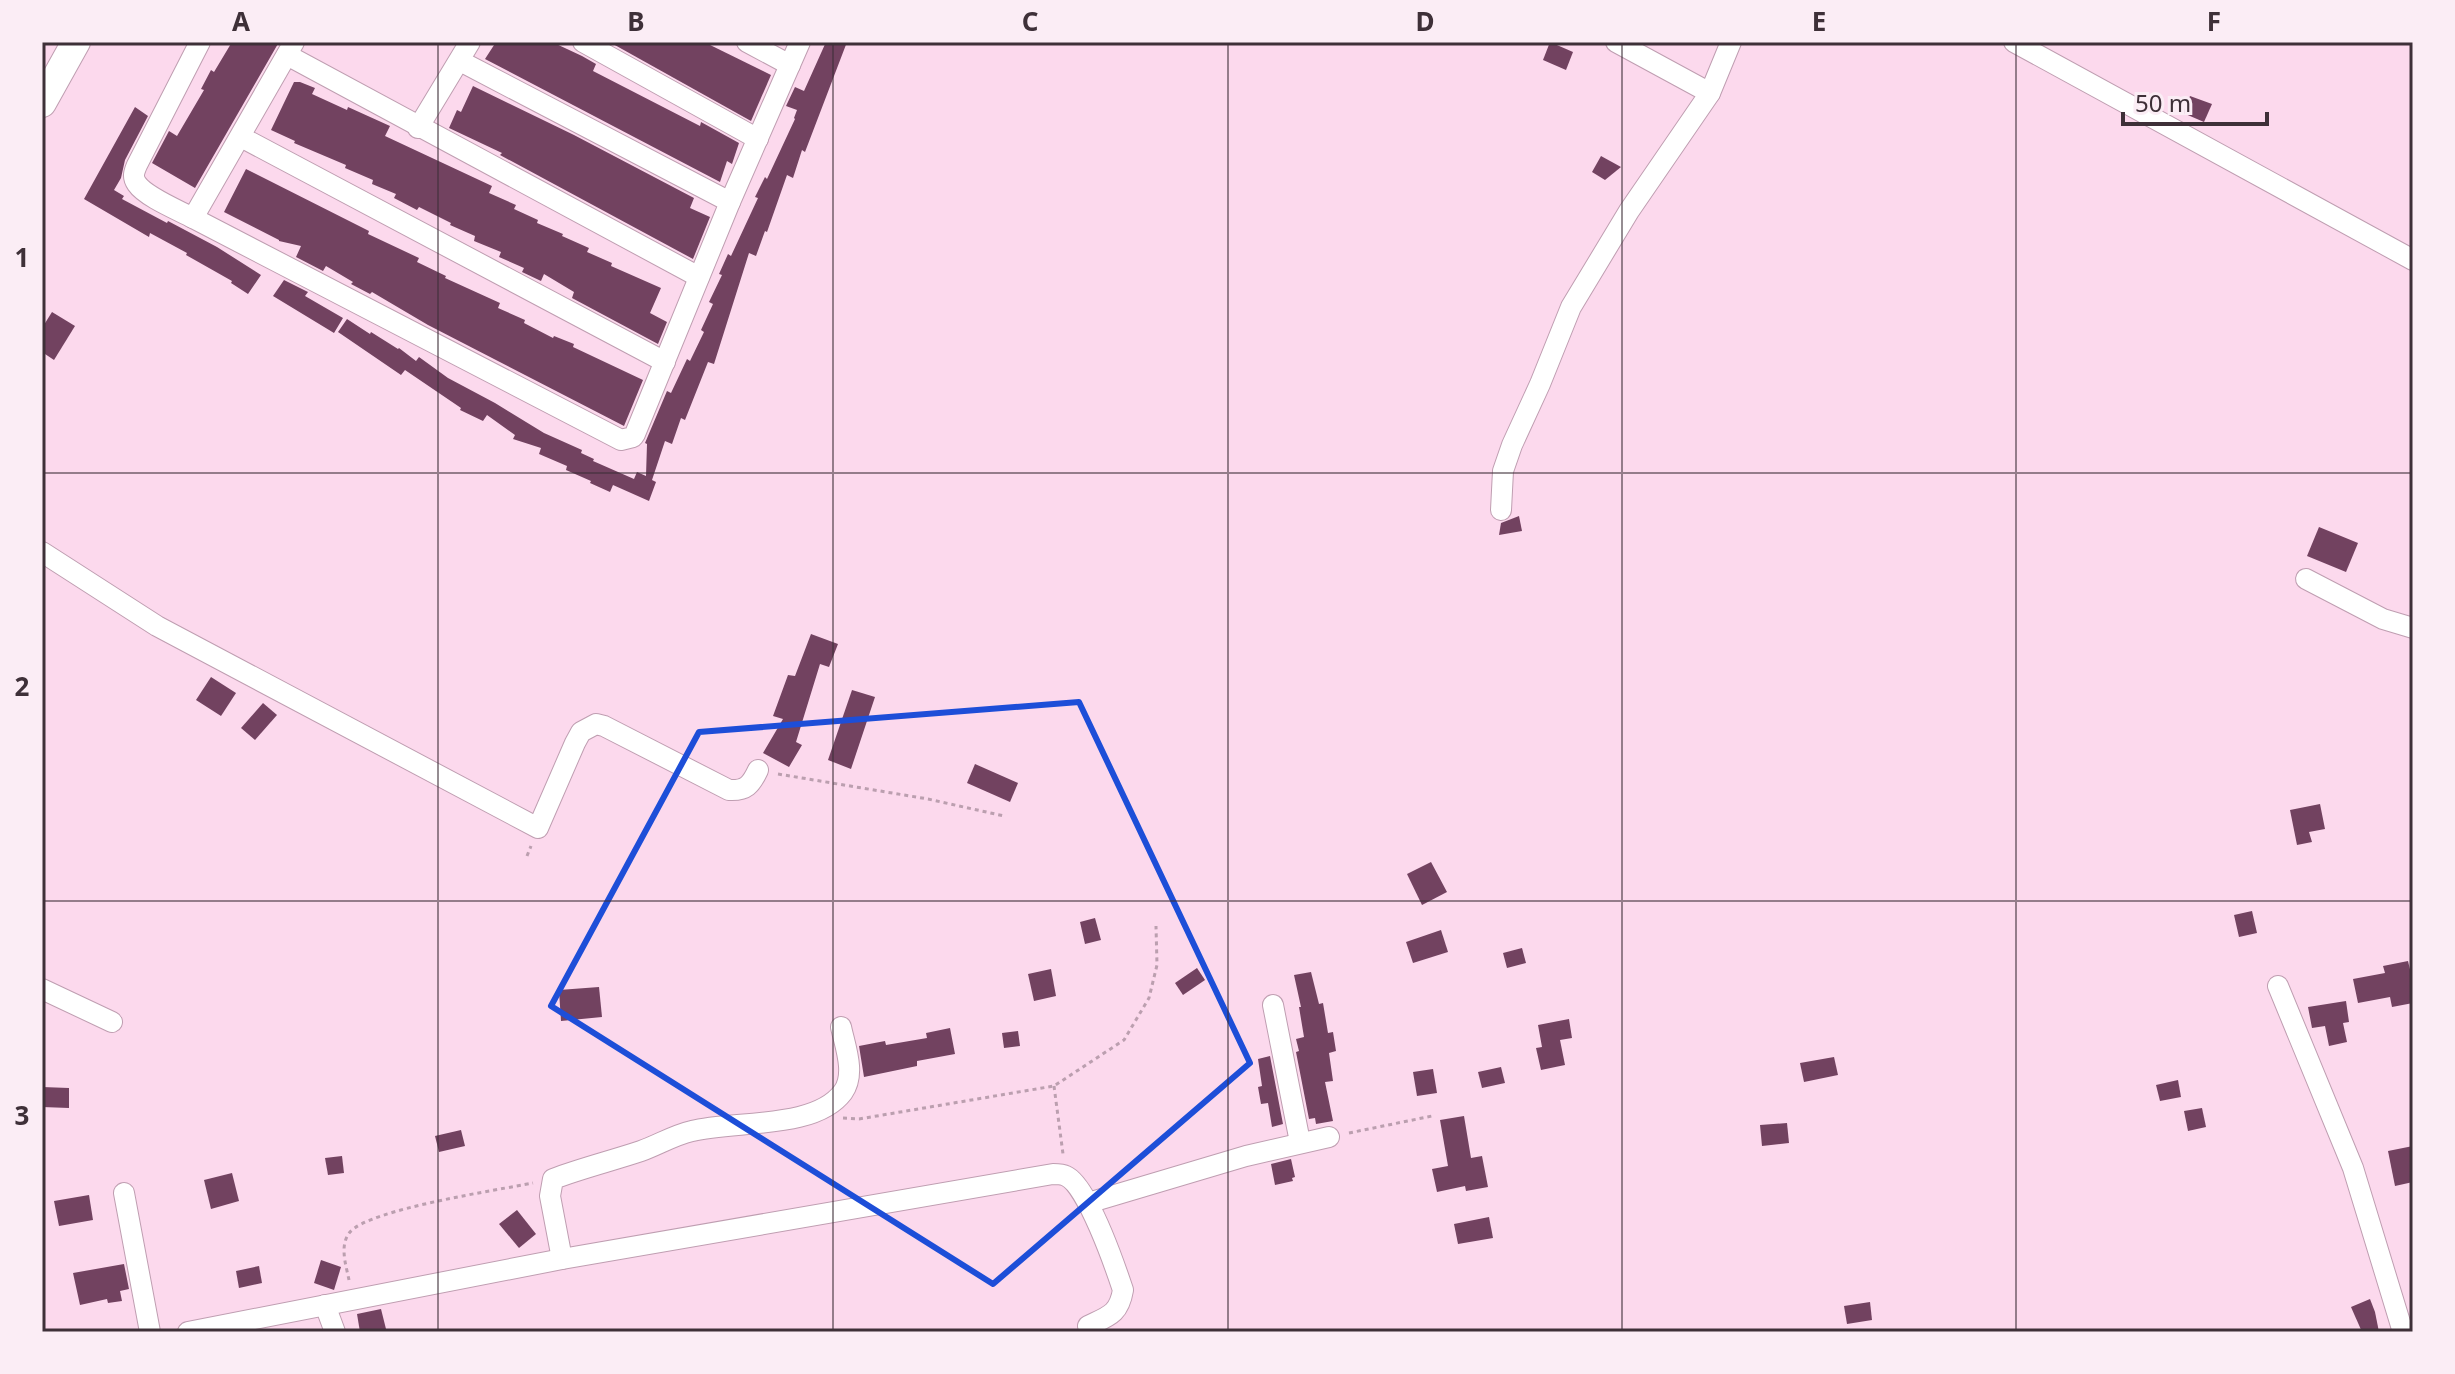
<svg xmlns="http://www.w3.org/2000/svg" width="2455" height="1374" font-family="'Noto Sans',sans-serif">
  <rect width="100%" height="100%" fill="#fcd9ed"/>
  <g fill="#724260">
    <path d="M232,42H279L195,188L152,163L169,131L177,136L204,90L201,89L211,70L214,72Z"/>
    <path d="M496,42H552L582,56L596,64L593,71L700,126L701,122L739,143L732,164L727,161L720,182L485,59Z"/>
    <path d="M614,42H704L771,75L751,121L613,44Z"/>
    <path d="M826,42H847L805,152L802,150L793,178L787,175L767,232L765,231L756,256L749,253L714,364L708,362L685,420L681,418L672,444L665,441L652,480L656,482L649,501L613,485L610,492L590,483L591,481L566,470L567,466L539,454L541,448L513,439L515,435L487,415L483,421L460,410L461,408L405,370L401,375L338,332L347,319L370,334L371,332L398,349L399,348L416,361L419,357L448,378L495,403L544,433L582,450L581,453L594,459L593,461L634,479L637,472L646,476L647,444L645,443L667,391L671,393L687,359L690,361L704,332L701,330L713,304L709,302L722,275L719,274L728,254L731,256L758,198L755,197L765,177L767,179L795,119L794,118L797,110L786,106L795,87L804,91Z"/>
    <path d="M1550,42L1573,52L1566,70L1543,60Z"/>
    <path d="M294,82H300L315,88L312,94L347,110L348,107L390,126L385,136L492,186L489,193L516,205L514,209L538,220L537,223L563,234L562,236L589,248L587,252L612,263L611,266L661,288L650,313L667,322L658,344L572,298L574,292L544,274L541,281L522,272L524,268L499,257L501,252L474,241L475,236L450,225L451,223L419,207L417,210L394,198L396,194L372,184L373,180L345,168L346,165L294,143L295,141L271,130Z"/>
    <path d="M473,86L574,135L694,198L690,208L710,217L693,259L500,155L502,153L449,128L457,110L461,112Z"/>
    <path d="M2190,96L2212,104L2204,122L2183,113Z"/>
    <path d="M135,107L148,116L125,160L121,178L114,190L124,196L122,199L167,223L168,221L217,247L261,275L248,294L231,283L232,281L186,255L187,253L150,233L149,237L84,199Z"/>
    <path d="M1601,156L1621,167L1605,180L1592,172Z"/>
    <path d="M246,169L369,231L368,234L419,258L417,262L446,276L445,278L500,303L498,308L525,320L524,323L553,338L554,336L574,344L573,347L643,380L624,426L428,325L372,292L370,294L351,284L353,282L326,266L323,271L296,257L301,246L279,241V240L224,212Z"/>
    <path d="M284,280L308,292L305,296L343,318L334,333L273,296Z"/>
    <path d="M52,312L75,326L54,360L42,352V328Z"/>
    <path d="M1519,516L1522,531L1499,535L1501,523Z"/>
    <path d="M2319,527L2358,543L2346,572L2307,556Z"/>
    <path d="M811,634L838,644L829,667L820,664L796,742L802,745L789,767L763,753L783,719L773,716L788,675L795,676Z"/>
    <path d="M211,677L236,693L221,716L196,700Z"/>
    <path d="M852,690L875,697L851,769L828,760Z"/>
    <path d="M263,703L277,715L255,740L241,728Z"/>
    <path d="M975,764L1018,783L1010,802L967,783Z"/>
    <path d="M2320,804L2325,829L2309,832L2312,842L2297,845L2290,810Z"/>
    <path d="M1431,862L1447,892L1422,905L1407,874Z"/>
    <path d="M2252,911L2257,933L2239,937L2234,915Z"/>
    <path d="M1095,918L1101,940L1085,944L1080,922Z"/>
    <path d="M1441,930L1448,952L1413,963L1406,942Z"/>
    <path d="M1522,948L1526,963L1507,968L1503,953Z"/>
    <path d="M2408,961L2413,982V1003L2392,1007L2390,997L2358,1003L2353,979L2385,973L2383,966Z"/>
    <path d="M1197,968L1205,980L1183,995L1175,983Z"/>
    <path d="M1051,969L1056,996L1034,1001L1028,974Z"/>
    <path d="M1311,972L1319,1004L1323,1003L1328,1033L1333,1032L1336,1051L1329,1053L1333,1081L1325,1082L1333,1121L1316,1124L1315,1118L1309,1119L1296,1052L1299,1051L1296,1039L1304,1037L1299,1007H1301L1294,975Z"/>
    <path d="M599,987L602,1017L561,1021L559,990Z"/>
    <path d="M2346,1001L2349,1022L2343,1023L2347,1042L2329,1046L2325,1026L2312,1028L2308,1007Z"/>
    <path d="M1569,1019L1572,1038L1560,1040L1565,1065L1541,1070L1536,1048L1542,1047L1538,1025Z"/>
    <path d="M950,1028L955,1054L917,1061V1066L864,1077L859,1046L885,1041L886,1045L927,1038L926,1033Z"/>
    <path d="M1018,1031L1020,1046L1004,1048L1002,1033Z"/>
    <path d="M1270,1056L1283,1124L1272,1127L1268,1103L1261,1104L1258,1087L1262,1086L1258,1059Z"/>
    <path d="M1834,1057L1838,1075L1804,1082L1800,1063Z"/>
    <path d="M1501,1067L1505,1083L1482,1088L1478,1072Z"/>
    <path d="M1433,1069L1437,1093L1417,1096L1413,1072Z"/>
    <path d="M2178,1080L2181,1097L2160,1101L2156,1085Z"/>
    <path d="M42,1087L69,1088V1108L42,1107Z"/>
    <path d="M2202,1108L2206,1127L2188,1131L2184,1111Z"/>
    <path d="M1464,1116L1471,1158L1482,1156L1488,1187L1466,1191L1465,1186L1437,1192L1432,1169L1448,1166L1440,1120Z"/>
    <path d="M1787,1123L1789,1143L1762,1146L1760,1125Z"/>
    <path d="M461,1130L465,1146L439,1152L435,1136Z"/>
    <path d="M2413,1146V1182L2395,1186L2388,1151Z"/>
    <path d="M342,1156L344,1173L328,1175L325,1158Z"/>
    <path d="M1291,1159L1295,1177L1292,1178L1293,1181L1275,1185L1271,1164Z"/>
    <path d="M232,1173L239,1201L211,1209L204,1180Z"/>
    <path d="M89,1195L93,1220L59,1226L54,1201Z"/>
    <path d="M517,1210L536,1234L519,1248L499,1224Z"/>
    <path d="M1489,1217L1493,1238L1458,1244L1454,1224Z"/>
    <path d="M321,1260L341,1267L334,1290L314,1283Z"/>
    <path d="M124,1264L129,1289L120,1291L122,1301L108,1303L107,1299L80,1305L73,1273Z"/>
    <path d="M259,1266L262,1283L239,1288L236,1271Z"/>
    <path d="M2370,1299L2375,1312L2379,1332H2362L2351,1307Z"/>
    <path d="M1870,1302L1872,1320L1847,1324L1844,1306Z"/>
    <path d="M381,1309L386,1329L360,1332L357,1314Z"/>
  </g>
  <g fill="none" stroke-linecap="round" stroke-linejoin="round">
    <defs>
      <g id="street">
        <path d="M200,42L137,165C134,172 132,177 137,184C146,197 178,210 193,218L621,440L633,437L635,434L730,202L800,42"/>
        <path d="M583,42L758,139"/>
        <path d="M747,42L790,65"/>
        <path d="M1616,42L1710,93"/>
        <path d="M2014,42L2413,260"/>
        <path d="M287,55L699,277"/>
        <path d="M460,61L730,202"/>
        <path d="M418,128L470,42"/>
        <path d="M241,137L665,362"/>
        <path d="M193,218L294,42"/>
        <path d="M1501,510L1503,471L1512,445L1540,384L1571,307L1629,211L1710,93L1731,42"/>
        <path d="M42,552L157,626L538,828L575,743L581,732L596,724L604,726L729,790C746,791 751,785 758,770"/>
        <path d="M2306,579L2383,619L2413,628"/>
        <path d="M2278,986L2353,1168L2403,1332"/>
        <path d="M42,989L112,1022"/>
        <path d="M1273,1005L1300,1142"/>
        <path d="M124,1193L150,1332"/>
        <path d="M1088,1203L1246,1156L1329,1137"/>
        <path d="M562,1259L550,1196L553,1179C582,1168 611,1161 641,1151C658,1145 674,1135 692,1131C734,1120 815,1130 843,1092C856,1074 845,1046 841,1027"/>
        <path d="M325,1305L335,1332"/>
        <path d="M188,1332L562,1259L1053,1174C1057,1174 1062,1174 1066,1176C1087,1185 1115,1266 1123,1290C1119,1314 1109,1316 1088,1326"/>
      </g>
      <path id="secondary" d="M42,103L76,42"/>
    </defs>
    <use href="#street" stroke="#bf9eb1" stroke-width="22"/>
    <use href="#secondary" stroke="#bf9eb1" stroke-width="30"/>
    <g stroke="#bb9faf" stroke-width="3" stroke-dasharray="4 4" stroke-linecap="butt">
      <path d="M778,774L928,799L1004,816"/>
      <path d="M527,856L531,846"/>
      <path d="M1054,1086L1063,1154"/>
      <path d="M843,1118L859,1119L1054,1086L1124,1040L1149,998L1157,965L1156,926"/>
      <path d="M1349,1133L1432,1116"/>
      <path d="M349,1280C346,1265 339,1245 350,1232C370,1209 498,1190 533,1183"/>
    </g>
    <use href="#street" stroke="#fff" stroke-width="20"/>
    <use href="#secondary" stroke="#fff" stroke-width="28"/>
  </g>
  <path fill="none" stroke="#1d4ed8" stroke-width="6" stroke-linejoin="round" d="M1079,702L1250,1063L993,1284L551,1006L699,732Z"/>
  <path fill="none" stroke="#3e3038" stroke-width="2" stroke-opacity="0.55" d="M438,42V1332M833,42V1332M1228,42V1332M1622,42V1332M2016,42V1332M42,473H2413M42,901H2413"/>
  <rect width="2455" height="1374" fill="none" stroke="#fbedf5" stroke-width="88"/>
  <path d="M2123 112v12h144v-12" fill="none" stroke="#3e3038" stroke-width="4"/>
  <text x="2135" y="112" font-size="24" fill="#3e3038" stroke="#fbedf5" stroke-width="6" paint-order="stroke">50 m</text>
  <rect x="44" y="44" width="2367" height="1286" fill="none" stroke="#3e3038" stroke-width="3"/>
  <g font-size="26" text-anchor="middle" font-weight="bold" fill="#3e3038">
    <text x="241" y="31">A</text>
    <text x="636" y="31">B</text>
    <text x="1030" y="31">C</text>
    <text x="1425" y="31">D</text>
    <text x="1819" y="31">E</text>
    <text x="2214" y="31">F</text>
    <text x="22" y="267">1</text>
    <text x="22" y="696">2</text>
    <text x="22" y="1125">3</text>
  </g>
</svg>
